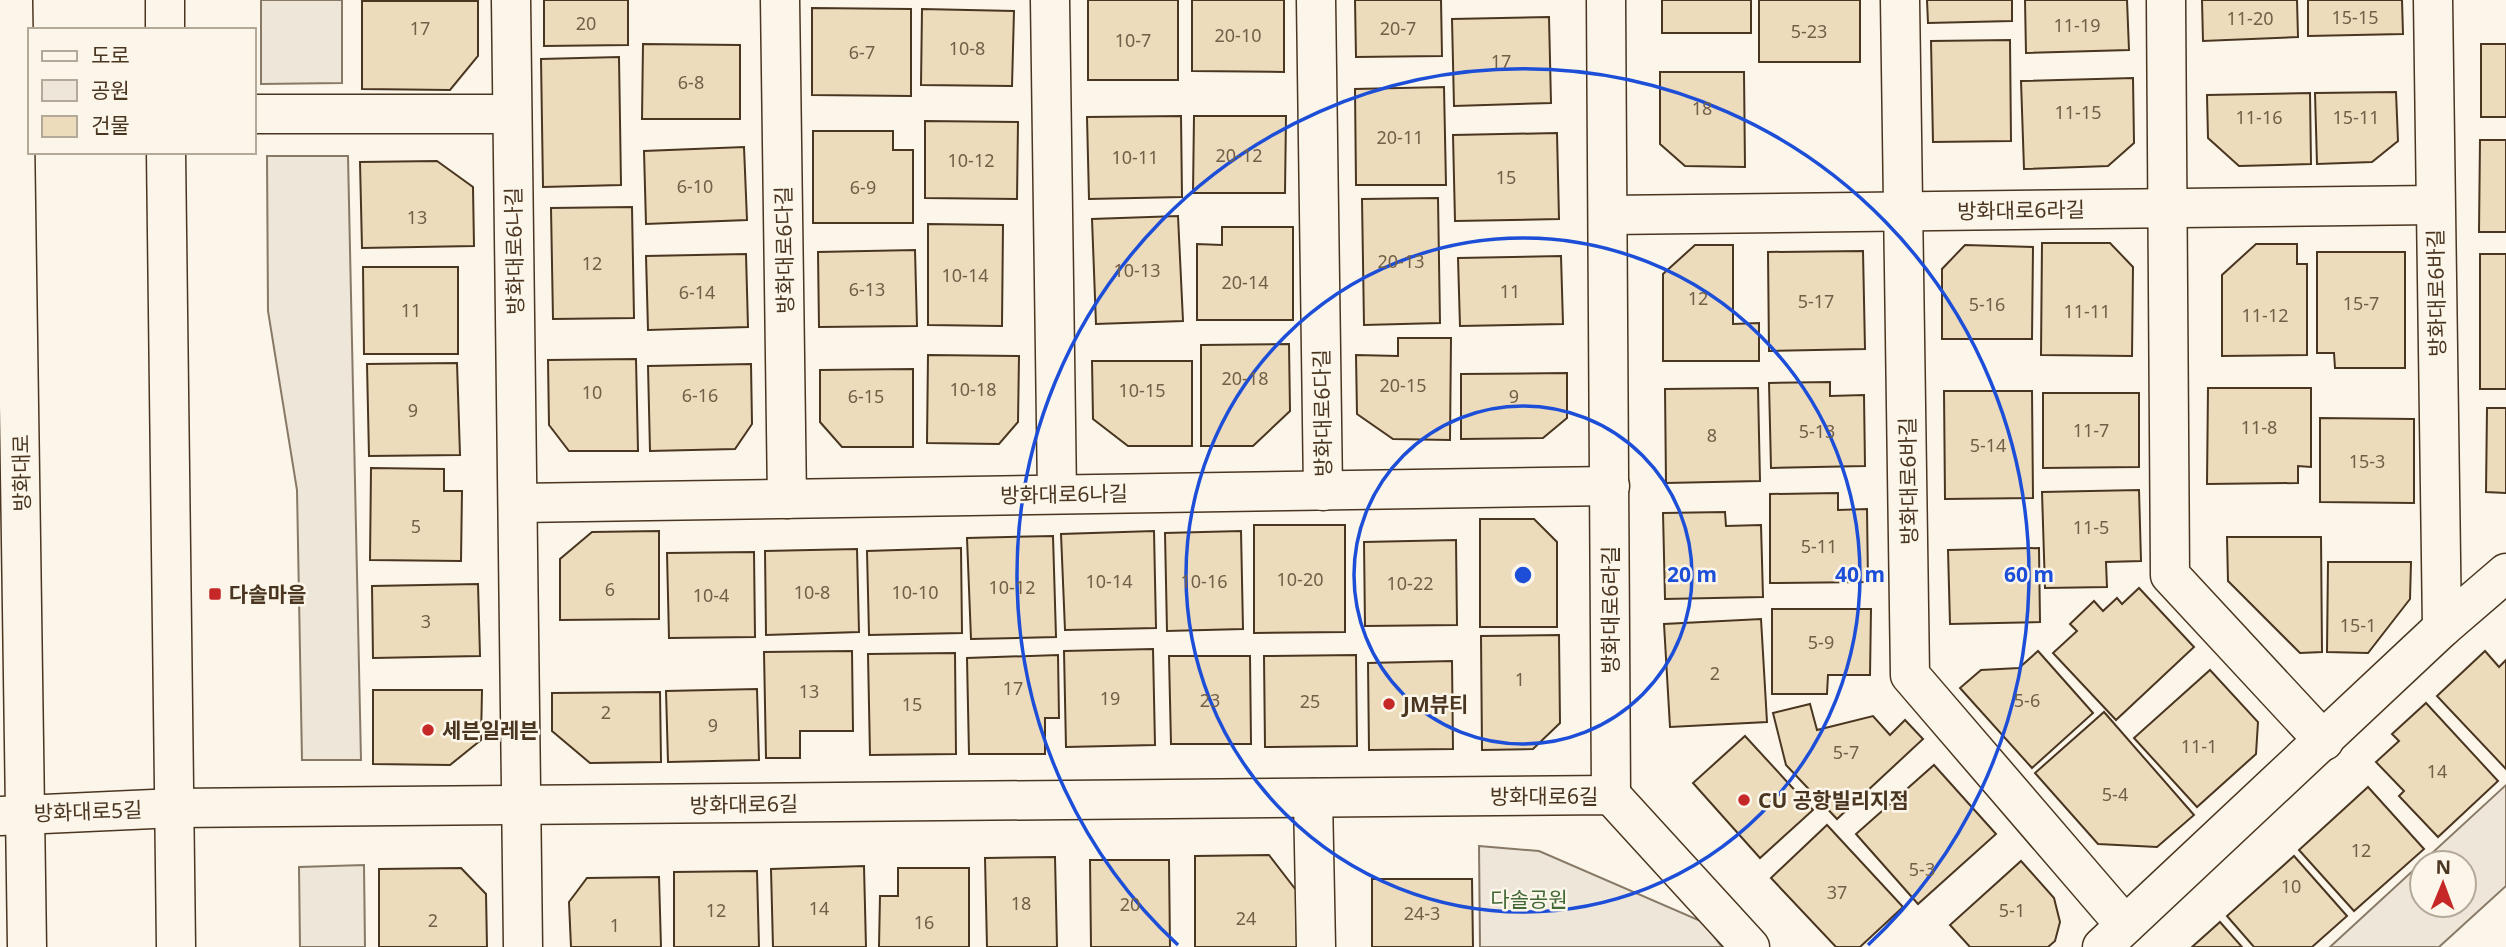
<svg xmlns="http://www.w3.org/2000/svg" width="2506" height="947" font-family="'Noto Sans','Noto Sans KR',sans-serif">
  <rect width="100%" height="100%" fill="#fbf6e9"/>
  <g fill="#ede6d9" stroke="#887966" stroke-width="2" fill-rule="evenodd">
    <path d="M261,0H342V83L261,84Z"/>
    <path d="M267,156H348L361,760H302L297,490L268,311Z"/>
    <path d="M2506,785V886L2439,947H2330ZM2464,863V905H2422V863Z"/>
    <path d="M1479,846L1539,851L1703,922L1722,947H1480Z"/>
    <path d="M364,865L365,947H300L299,867Z"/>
  </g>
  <g fill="#ecdcbc" stroke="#4a3520" stroke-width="2">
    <path d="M544,0H628V45L544,46Z"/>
    <rect x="1088" y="0" width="90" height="80"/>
    <path d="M1192,0H1284V72L1192,71Z"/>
    <path d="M1355,0H1441L1442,56L1356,57Z"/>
    <rect x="1662" y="0" width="89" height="33"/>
    <rect x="1759" y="0" width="101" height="62"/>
    <path d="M1927,0H2012V21L1928,23Z"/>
    <path d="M2025,0H2127L2129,50L2026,53Z"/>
    <path d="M2202,0H2297L2298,37L2203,41Z"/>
    <path d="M2308,0H2402L2403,34L2308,36Z"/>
    <path d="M362,1H478V56L450,90L362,89Z"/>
    <path d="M812,8L911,9V96L812,95Z"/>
    <path d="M922,9L1014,11L1012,86L921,85Z"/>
    <path d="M1549,17L1551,103L1454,106L1452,19Z"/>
    <path d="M2010,40L2011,141L1933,142L1931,41Z"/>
    <path d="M643,44L740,45V119H642Z"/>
    <rect x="2481" y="44" width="25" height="73"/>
    <path d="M619,57L621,185L543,187L541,59Z"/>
    <path d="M1660,72H1744L1745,167L1685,166L1660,144Z"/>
    <path d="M2133,78L2134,143L2108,166L2024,169L2021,81Z"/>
    <path d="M1444,87L1446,185H1356L1355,89Z"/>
    <path d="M2396,92L2398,141L2372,162L2317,164L2315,93Z"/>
    <path d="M2310,93L2311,164L2239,166L2208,138L2207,95Z"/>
    <path d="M1181,116L1182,197L1089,199L1087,117Z"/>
    <path d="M1194,116H1286L1285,193H1193Z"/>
    <path d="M925,121L1018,122L1017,199L925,198Z"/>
    <path d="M813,131H893V150H913V223H813Z"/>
    <path d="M1557,133L1559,219L1455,221L1453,135Z"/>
    <path d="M2480,140H2506V232H2479Z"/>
    <path d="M744,147L747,220L646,224L644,151Z"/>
    <path d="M437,161L473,187L474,246L362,248L360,162Z"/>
    <path d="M1438,198L1440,323L1364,325L1362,199Z"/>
    <path d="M632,207L634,318L553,319L551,208Z"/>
    <path d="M1178,216L1183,321L1096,324L1092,219Z"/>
    <path d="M928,224L1003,225L1002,326L928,325Z"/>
    <path d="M1222,227H1293V320H1197V244L1222,245Z"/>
    <path d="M2042,243H2110L2133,267L2132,356L2041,355Z"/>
    <path d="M2256,244H2297V264H2307V355L2222,356V275Z"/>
    <path d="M1695,245H1733V324L1759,323V361H1663V274Z"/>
    <path d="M1965,245L2033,247L2032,339H1942V269Z"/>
    <path d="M915,250L917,326L819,327L818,252Z"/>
    <path d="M1863,251L1865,349L1769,351L1768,252Z"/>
    <path d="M2317,252H2405V368H2335L2334,353H2317Z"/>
    <path d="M746,254L748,327L648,330L646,256Z"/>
    <rect x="2480" y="254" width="26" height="135"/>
    <path d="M1561,256L1563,324L1460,326L1458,258Z"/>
    <path d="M363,267H458V354H364Z"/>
    <path d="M1398,338H1451L1450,440L1393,439L1357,414L1356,355L1398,356Z"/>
    <path d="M1289,344L1290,411L1253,446H1201V345Z"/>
    <path d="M928,355L1019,356L1018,422L999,444L927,443Z"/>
    <path d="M636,359L638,451H569L549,425L548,360Z"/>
    <path d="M1092,361H1192V446H1128L1093,419Z"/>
    <path d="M457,363L460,455L369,456L367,364Z"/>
    <path d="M751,364L752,424L735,449L650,451L648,366Z"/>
    <path d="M913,369V447H842L820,422V370Z"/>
    <path d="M1567,373V418L1543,438L1461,439V374Z"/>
    <path d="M1830,382V396L1864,395L1865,466L1771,468L1769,383Z"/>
    <path d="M1758,388L1760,481L1666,483L1665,389Z"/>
    <path d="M2208,388H2311V467L2298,466V483L2207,484Z"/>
    <path d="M1944,391H2032L2033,498L1945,499Z"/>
    <path d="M2043,393H2139V467L2043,468Z"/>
    <path d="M2487,408H2506V493L2486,492Z"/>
    <path d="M2320,418L2414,419V503L2320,502Z"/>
    <path d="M371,468L444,469V491H462L461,561L370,560Z"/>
    <path d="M2139,490L2141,561L2106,562L2107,587L2045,588L2042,492Z"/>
    <path d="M1838,493V510L1867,509L1868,582L1770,583V494Z"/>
    <path d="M1725,512L1726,526L1761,525L1763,597L1665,599L1663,513Z"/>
    <path d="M1480,519H1534L1557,542V627H1480Z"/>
    <path d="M1254,525H1345V632L1254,633Z"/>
    <path d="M659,531V619L560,620V559L592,532Z"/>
    <path d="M1154,531L1156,628L1065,630L1061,534Z"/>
    <path d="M1241,531L1243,629L1167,631L1165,533Z"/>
    <path d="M1053,536L1056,637L971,639L967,538Z"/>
    <path d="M2227,537H2321L2322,652L2300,653L2228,581Z"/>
    <path d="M1456,540L1457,625L1365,626L1364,542Z"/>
    <path d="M961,548L962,633L869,635L867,551Z"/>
    <path d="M2039,548L2040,622L1950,624L1948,550Z"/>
    <path d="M857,549L859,632L766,635L765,551Z"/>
    <path d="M754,552L755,637L669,638L667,553Z"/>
    <path d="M2328,562H2411L2410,599L2368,653L2327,652Z"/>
    <path d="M478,584L480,656L373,658L372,586Z"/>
    <path d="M2139,588L2194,647L2116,720L2053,653L2077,631L2070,624L2094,601L2103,611L2117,598L2122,604Z"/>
    <path d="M1772,609H1871L1870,675H1828L1827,694H1772Z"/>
    <path d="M1761,619L1767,722L1670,727L1664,624Z"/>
    <path d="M1559,635L1560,723L1533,749L1482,750L1481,636Z"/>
    <path d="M1153,649L1155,745L1066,747L1064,651Z"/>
    <path d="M852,651L853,731H800V758H766L764,652Z"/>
    <path d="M2038,651L2093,713L2032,768L1960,688L1981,670L2019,668Z"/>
    <path d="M2485,651L2499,667L2506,660V769L2437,696Z"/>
    <path d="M955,653L956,754L870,755L868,654Z"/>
    <path d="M1058,655L1059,718H1045V754H969L967,658Z"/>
    <path d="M1356,655L1357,746L1265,747L1264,656Z"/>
    <path d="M1169,656H1250L1251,744H1171Z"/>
    <path d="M1452,661L1453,749L1369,750L1368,663Z"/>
    <path d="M2210,670L2258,722L2256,754L2197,807L2134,738Z"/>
    <path d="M757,689L759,760L668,762L666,691Z"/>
    <path d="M373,690H482L481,740L450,765L373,764Z"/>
    <path d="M660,692L661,762L590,763L552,731V693Z"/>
    <path d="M2426,703L2498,781L2438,837L2399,796L2404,791L2376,762L2399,741L2392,734Z"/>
    <path d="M1810,704L1817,730L1873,716L1890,735L1905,720L1923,739L1837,819L1786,765L1773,713Z"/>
    <path d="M2104,712L2194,815L2157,847L2098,844L2035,773Z"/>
    <path d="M1745,736L1813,810L1760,858L1693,783Z"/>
    <path d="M1934,765L1996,834L1918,904L1856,834Z"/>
    <path d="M2368,787L2424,849L2354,911L2299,850Z"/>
    <path d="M1827,825L1903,907L1860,947H1836L1771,878Z"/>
    <path d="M1269,855L1296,890L1297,947H1195V856Z"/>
    <path d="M2294,856L2347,916L2312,947H2254L2227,916Z"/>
    <path d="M1055,857L1057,947H987L985,858Z"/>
    <path d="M1090,860H1169L1170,947H1091Z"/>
    <path d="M2021,861L2054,898L2060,922L2055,941L2048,947H1970L1950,925Z"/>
    <path d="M864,866L866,947H773L771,869Z"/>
    <path d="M461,868L486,894L487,947H379V869Z"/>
    <path d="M898,868H969V947H879L880,896H898Z"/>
    <path d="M757,871L759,947H674V872Z"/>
    <path d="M659,877L661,947H571L569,902L587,878Z"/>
    <path d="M1372,879H1472L1473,947H1372Z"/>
    <path d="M2220,922L2242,947H2192Z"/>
  </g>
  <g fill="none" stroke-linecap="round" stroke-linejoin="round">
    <defs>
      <g id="street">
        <path d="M511,0L523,947"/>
        <path d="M780,0L787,499"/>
        <path d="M1050,0L1057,494"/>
        <path d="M1316,0L1323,491"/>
        <path d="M1606,0L1611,795"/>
        <path d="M1900,0L1910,675L2125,925"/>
        <path d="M2166,0L2170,575L2324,741"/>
        <path d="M2433,0L2442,628"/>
        <path d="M254,114H512"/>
        <path d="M1608,215L2434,205"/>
        <path d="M518,503L1610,486"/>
        <path d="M1313,798L1316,947"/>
        <path d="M0,816L175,808L1611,795L1750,947"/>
        <path d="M2102,947L2442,628L2506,573"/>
      </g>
      <g id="primary">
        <path d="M13,0L27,947"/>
        <path d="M165,30V0"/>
        <path d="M166,152L176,947"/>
      </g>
    </defs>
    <use href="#street" stroke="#4a3520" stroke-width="41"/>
    <use href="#primary" stroke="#4a3520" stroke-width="41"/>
    <use href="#street" stroke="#fbf6e9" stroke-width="38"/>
    <use href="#primary" stroke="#fbf6e9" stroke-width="38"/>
  </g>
  <g fill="none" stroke="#1d4ed8" stroke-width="3.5">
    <circle cx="1523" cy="575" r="169"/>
    <circle cx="1523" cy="575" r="337"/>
    <path d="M1178 945A506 506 0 1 1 1868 945"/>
  </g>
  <g fill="#c62828" stroke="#fbf6e9" stroke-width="2.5">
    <rect x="208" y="587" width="14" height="14" rx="3.5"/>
    <circle cx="1389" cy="704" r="7"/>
    <circle cx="428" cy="730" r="7"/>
    <circle cx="1744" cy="800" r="7"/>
  </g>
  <g text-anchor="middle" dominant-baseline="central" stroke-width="5" stroke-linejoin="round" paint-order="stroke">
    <g font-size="18" fill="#725f47">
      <text x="2355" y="17">15-15</text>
      <text x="2250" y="18">11-20</text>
      <text x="586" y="23">20</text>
      <text x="2077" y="25">11-19</text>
      <text x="420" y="28">17</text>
      <text x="1398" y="28">20-7</text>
      <text x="1809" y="31">5-23</text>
      <text x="1238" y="35">20-10</text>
      <text x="1133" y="40">10-7</text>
      <text x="967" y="48">10-8</text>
      <text x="862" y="52">6-7</text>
      <text x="1501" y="61">17</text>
      <text x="691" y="82">6-8</text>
      <text x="1702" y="108">18</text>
      <text x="2078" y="112">11-15</text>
      <text x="2259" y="117">11-16</text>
      <text x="2356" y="117">15-11</text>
      <text x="1400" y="137">20-11</text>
      <text x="1239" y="155">20-12</text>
      <text x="1135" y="157">10-11</text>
      <text x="971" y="160">10-12</text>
      <text x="1506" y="177">15</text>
      <text x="695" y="186">6-10</text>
      <text x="863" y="187">6-9</text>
      <text x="417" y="217">13</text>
      <text x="1401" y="261">20-13</text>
      <text x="592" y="263">12</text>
      <text x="1137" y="270">10-13</text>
      <text x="965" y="275">10-14</text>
      <text x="1245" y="282">20-14</text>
      <text x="867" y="289">6-13</text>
      <text x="1510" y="291">11</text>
      <text x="697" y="292">6-14</text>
      <text x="1698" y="298">12</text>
      <text x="1816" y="301">5-17</text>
      <text x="2361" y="303">15-7</text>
      <text x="1987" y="304">5-16</text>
      <text x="411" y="310">11</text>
      <text x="2087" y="311">11-11</text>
      <text x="2265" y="315">11-12</text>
      <text x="1245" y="378">20-18</text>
      <text x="1403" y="385">20-15</text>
      <text x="973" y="389">10-18</text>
      <text x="1142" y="390">10-15</text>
      <text x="592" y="392">10</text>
      <text x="700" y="395">6-16</text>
      <text x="866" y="396">6-15</text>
      <text x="1514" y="396">9</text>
      <text x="413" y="410">9</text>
      <text x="2259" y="427">11-8</text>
      <text x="2091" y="430">11-7</text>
      <text x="1817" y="431">5-13</text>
      <text x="1712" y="435">8</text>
      <text x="1988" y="445">5-14</text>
      <text x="2367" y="461">15-3</text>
      <text x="416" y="526">5</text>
      <text x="2091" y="527">11-5</text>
      <text x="1819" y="546">5-11</text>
      <text x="1300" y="579">10-20</text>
      <text x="1109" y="581">10-14</text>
      <text x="1204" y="581">10-16</text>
      <text x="1410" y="583">10-22</text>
      <text x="1012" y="587">10-12</text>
      <text x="610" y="589">6</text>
      <text x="812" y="592">10-8</text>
      <text x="915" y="592">10-10</text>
      <text x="711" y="595">10-4</text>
      <text x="426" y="621">3</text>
      <text x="2358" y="625">15-1</text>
      <text x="1821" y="642">5-9</text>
      <text x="1715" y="673">2</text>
      <text x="1520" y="679">1</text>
      <text x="1013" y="688">17</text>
      <text x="809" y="691">13</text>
      <text x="1110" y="698">19</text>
      <text x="1210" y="700">23</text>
      <text x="2027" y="700">5-6</text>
      <text x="1310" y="701">25</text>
      <text x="912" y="704">15</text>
      <text x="606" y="712">2</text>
      <text x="713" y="725">9</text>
      <text x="2199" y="746">11-1</text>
      <text x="1846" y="752">5-7</text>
      <text x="2437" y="771">14</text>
      <text x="2115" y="794">5-4</text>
      <text x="2361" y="850">12</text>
      <text x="1922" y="869">5-3</text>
      <text x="2291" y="886">10</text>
      <text x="1837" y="892">37</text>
      <text x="1021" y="903">18</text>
      <text x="1130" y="904">20</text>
      <text x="819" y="908">14</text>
      <text x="716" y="910">12</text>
      <text x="2012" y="910">5-1</text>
      <text x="1422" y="913">24-3</text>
      <text x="1246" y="918">24</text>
      <text x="433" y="920">2</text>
      <text x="924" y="922">16</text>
      <text x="615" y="925">1</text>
    </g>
    <g font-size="21" fill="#4a3520" stroke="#fbf6e9">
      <text transform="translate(2021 210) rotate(-1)">방화대로6라길</text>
      <text transform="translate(784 250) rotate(-91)">방화대로6다길</text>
      <text transform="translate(514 251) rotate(-91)">방화대로6나길</text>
      <text transform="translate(2436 293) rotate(-91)">방화대로6바길</text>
      <text transform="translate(1322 413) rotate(-91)">방화대로6다길</text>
      <text transform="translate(21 473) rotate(-91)">방화대로</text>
      <text transform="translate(1908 481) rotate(-91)">방화대로6바길</text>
      <text transform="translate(1064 494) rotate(-1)">방화대로6나길</text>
      <text transform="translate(1610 610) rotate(-90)">방화대로6라길</text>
      <text x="1544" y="796">방화대로6길</text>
      <text transform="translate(744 804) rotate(-1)">방화대로6길</text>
      <text transform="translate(88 811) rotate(-2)">방화대로5길</text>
    </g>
    <g font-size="21" font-weight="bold" fill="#4a3520" stroke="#fbf6e9" text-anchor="start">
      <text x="229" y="594">다솔마을</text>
      <text x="1403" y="704">JM뷰티</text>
      <text x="442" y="730">세븐일레븐</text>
      <text x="1758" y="800">CU 공항빌리지점</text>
    </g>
    <g font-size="21" fill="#436837" stroke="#fbf6e9">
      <text x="1529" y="899">다솔공원</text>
    </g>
  </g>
  <circle cx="1523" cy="575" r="10" fill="#1d4ed8" stroke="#fbf6e9" stroke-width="3.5"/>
  <g font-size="21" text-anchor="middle" font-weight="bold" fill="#1d4ed8" stroke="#fbf6e9" stroke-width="5" stroke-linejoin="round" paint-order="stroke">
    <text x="1692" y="582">20 m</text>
    <text x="1860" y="582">40 m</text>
    <text x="2029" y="582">60 m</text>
  </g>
  <rect x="28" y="28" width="228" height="126" fill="#fbf6e9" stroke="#b4a999" stroke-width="2"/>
  <rect x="42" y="51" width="35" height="10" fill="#fbf6e9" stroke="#b4a999" stroke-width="2"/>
  <text x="91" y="63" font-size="21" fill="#4a3520">도로</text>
  <rect x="42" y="80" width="35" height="21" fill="#ede6d9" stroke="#b4a999" stroke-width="2"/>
  <text x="91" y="98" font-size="21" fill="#4a3520">공원</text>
  <rect x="42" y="116" width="35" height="21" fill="#ecdcbc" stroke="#b4a999" stroke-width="2"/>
  <text x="91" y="133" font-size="21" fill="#4a3520">건물</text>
  <g transform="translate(2443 884) rotate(1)"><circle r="33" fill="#fbf6e9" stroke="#b4a999" stroke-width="2"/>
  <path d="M0-5L12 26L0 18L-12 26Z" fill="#c62828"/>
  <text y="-10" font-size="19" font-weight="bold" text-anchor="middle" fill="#4a3520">N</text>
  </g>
</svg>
